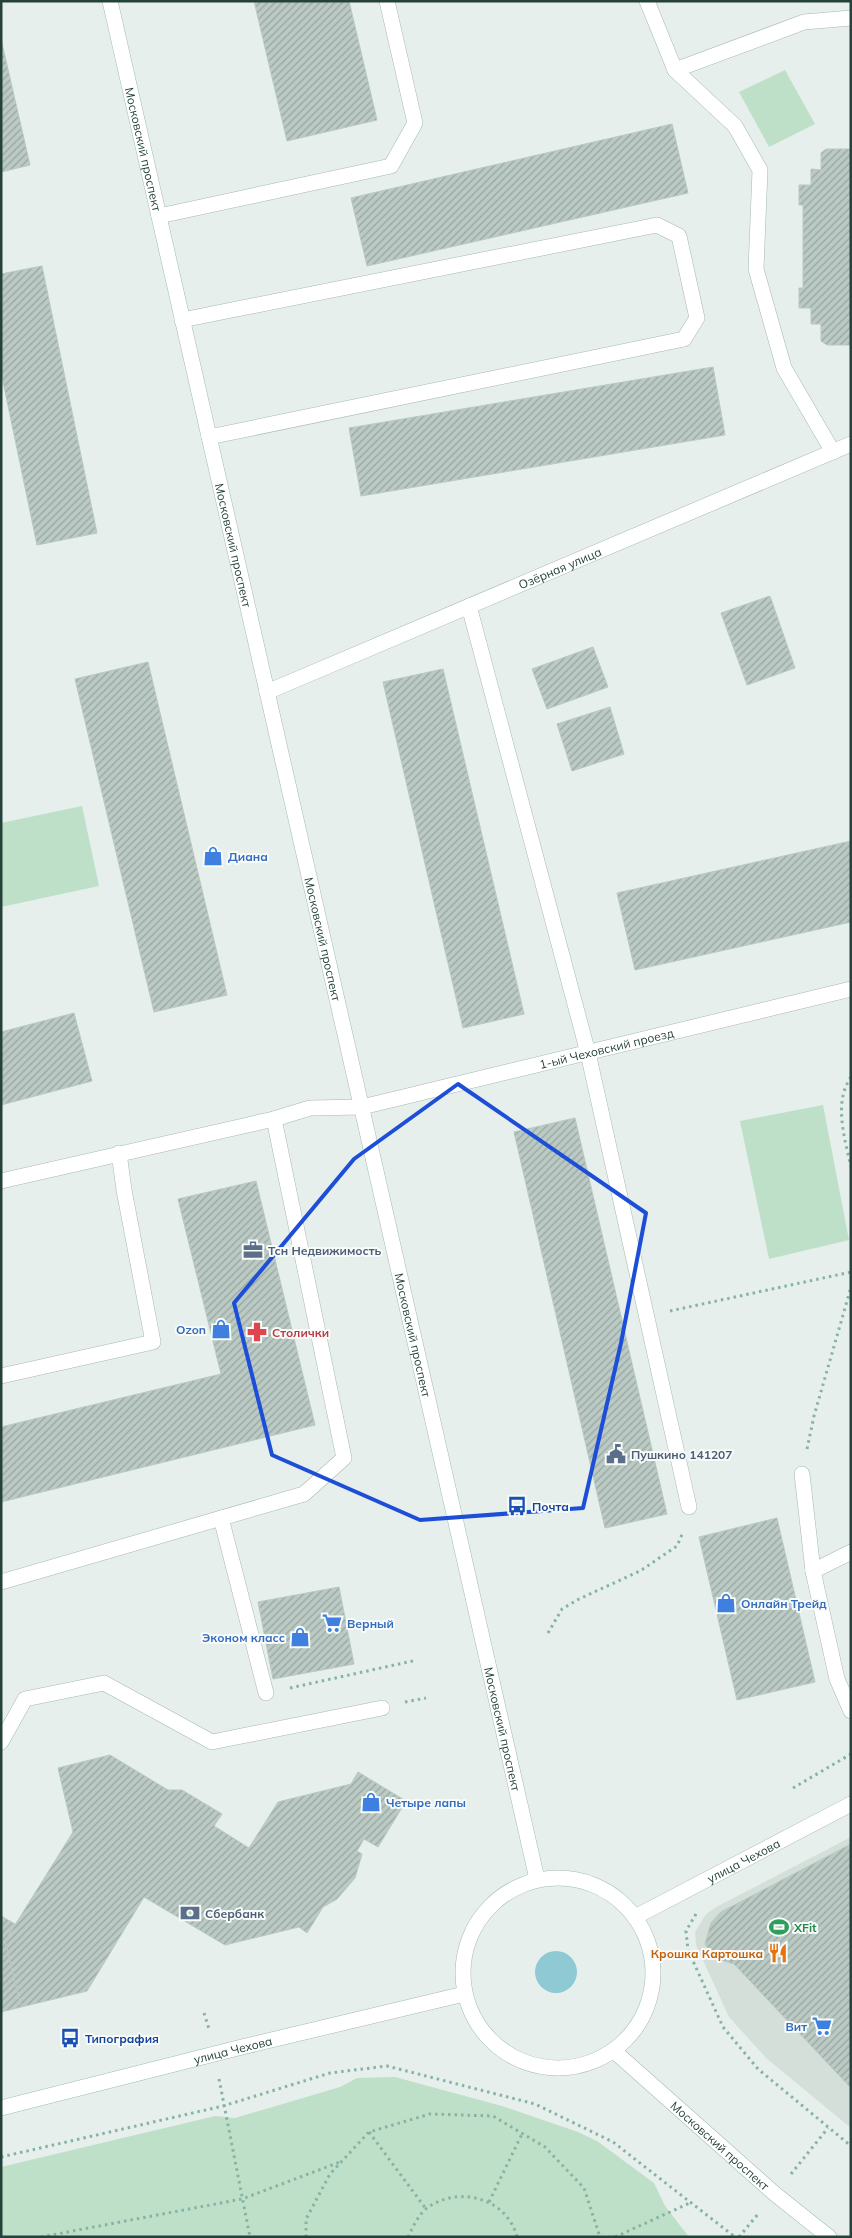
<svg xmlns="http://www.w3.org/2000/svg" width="852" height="2238" font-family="Mulish,sans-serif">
  <defs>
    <pattern id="building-hatch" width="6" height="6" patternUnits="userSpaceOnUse" patternTransform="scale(1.25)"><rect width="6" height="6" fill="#bbcac4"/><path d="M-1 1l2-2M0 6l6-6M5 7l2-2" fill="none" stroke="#98a6a0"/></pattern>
  </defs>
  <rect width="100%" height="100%" fill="#e6efeb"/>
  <path fill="#d4dfda" d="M851,1837V2128L766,2058L729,2017L696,1945L695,1932L706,1914L718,1906Z"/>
  <g fill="#bfe0c8">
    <path d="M785,70L815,124L769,147L739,92Z"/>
    <path d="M82,806L99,886L1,907V823Z"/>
    <path d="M823,1105L849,1240L769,1259L740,1121Z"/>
    <path d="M395,2077L502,2106L578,2132L597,2141L654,2183L665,2206L689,2237H1V2167L215,2116L235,2118L340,2087L357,2078Z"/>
  </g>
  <circle fill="#8ec9d4" cx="556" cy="1972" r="21"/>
  <g fill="url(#building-hatch)" stroke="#b8c9c2">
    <path d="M254,1H349L377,120L287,141Z"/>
    <path d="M1,39L30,165L1,172Z"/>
    <path d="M672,124L688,193L367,266L351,198Z"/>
    <path d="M826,149H851V345H827L821,341V324H811V308H799V288H803V205H799V185H811V169L821,170V153Z"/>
    <path d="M42,266L97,533L37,545L1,372V274Z"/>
    <path d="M713,367L725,435L361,496L349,428Z"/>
    <path d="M770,596L795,668L747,685L721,613Z"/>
    <path d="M593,647L608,687L547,709L532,669Z"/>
    <path d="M148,662L227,995L154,1012L75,679Z"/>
    <path d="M443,669L524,1014L463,1028L383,682Z"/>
    <path d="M610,707L624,754L572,771L557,724Z"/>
    <path d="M851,841V922L635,970L617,893Z"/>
    <path d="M74,1013L92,1081L1,1105V1032Z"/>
    <path d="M575,1118L667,1514L605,1528L514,1132Z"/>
    <path d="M256,1181L315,1425L1,1502V1427L221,1374L178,1199Z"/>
    <path d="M777,1518L815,1682L737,1700L699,1537Z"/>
    <path d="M339,1587L354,1664L273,1679L258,1602Z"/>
    <path d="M110,1755L168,1790H182L222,1814L214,1826L249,1848L278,1802L351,1784L358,1772L406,1801L378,1847L364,1839L357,1851L362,1854L355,1878L337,1899L323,1907L307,1933L299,1927L225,1945L144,1897L87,1991L21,2007L5,1941L73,1832L58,1768Z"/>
    <path d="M851,1844V2088L734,1964L715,1958L705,1944L711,1923L721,1912Z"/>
    <path d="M1,1916L15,1924L5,1941L21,2007L1,2012Z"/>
  </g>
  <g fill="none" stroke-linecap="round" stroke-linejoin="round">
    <defs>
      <g id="service">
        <path d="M647,1L675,70L735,126L760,170L756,269L784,368L833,452"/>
        <path d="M675,70L804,22L851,18"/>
        <path d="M159,216L391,166L415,123L387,1"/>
        <path d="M182,320L657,225L679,236L697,318L684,339L209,437"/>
        <path d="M469,606L588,1053L689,1507"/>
        <path id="s1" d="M1,1181L274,1119L310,1108L362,1107L851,989"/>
        <path d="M1,1376L153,1342L124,1190L119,1153"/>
        <path d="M802,1474L813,1571"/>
        <path d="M221,1518L266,1693"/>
        <path d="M851,1552L813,1571L837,1679L851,1711"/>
        <path d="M1,1582L304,1494L344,1458L274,1119"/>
        <path d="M1,1742L25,1699L104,1683L212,1742L382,1708"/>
      </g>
      <g id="minor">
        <path id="s2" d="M267,692L851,444"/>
      </g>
      <g id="tertiary">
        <path id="s3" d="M637,1916L851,1804"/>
      </g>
      <g id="secondary">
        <path id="s4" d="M110,1L537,1879"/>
        <circle cx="558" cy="1973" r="95"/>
        <path id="s5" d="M614,2051L775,2194L829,2237"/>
        <path id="s6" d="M1,2108L242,2047L464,1994"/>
      </g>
    </defs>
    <use href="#service" stroke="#a8b8b2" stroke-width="16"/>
    <use href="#minor" stroke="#a8b8b2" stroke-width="16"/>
    <use href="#tertiary" stroke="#a8b8b2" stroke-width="16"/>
    <use href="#secondary" stroke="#a4bbb3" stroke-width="16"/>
    <g stroke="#86b3a5" stroke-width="3" stroke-dasharray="2.5 4" stroke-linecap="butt">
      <path d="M851,1077C833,1103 845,1139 851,1167"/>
      <path d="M670,1311L851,1272"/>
      <path d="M807,1449L814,1416L851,1287"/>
      <path d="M548,1633L562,1609L579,1599L640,1571L677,1546L683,1532"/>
      <path d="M290,1688L417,1660"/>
      <path d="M405,1702L426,1698"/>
      <path d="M793,1788L851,1754"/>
      <path d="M696,1914L686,1931L688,1950L723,2027L758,2069L851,2146"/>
      <path d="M204,2013L209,2029"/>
      <path d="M219,2079L250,2237"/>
      <path d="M369,2132L426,2209"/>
      <path d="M1,2157L223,2106L330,2073L387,2066L535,2104L613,2142L735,2237"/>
      <path d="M791,2174L828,2128"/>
      <path d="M489,2202L522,2134"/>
      <path d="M41,2237L242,2199L340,2162"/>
      <path d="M306,2237V2219L330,2174L369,2132L430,2114L493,2116L545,2147L584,2188L600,2237"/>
      <path d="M408,2237C413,2227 418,2215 427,2208C459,2185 507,2198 517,2237"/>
      <path d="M615,2237L692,2202"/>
      <path d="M739,2237L758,2214"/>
    </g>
    <use href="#service" stroke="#fff" stroke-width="15"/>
    <use href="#minor" stroke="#fff" stroke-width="15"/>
    <use href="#tertiary" stroke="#fff" stroke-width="15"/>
    <use href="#secondary" stroke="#fff" stroke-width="15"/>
  </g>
  <path fill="none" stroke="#1d4ed8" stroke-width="4" stroke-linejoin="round" d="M458,1084L646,1213L621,1343L583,1508L420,1520L272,1455L234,1303L354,1159Z"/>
  <defs>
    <symbol id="shop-bare" viewBox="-9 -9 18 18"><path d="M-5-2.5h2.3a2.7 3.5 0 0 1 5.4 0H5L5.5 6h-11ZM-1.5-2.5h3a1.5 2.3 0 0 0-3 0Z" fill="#3f7fe0" stroke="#f7fbf9" stroke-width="2.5" paint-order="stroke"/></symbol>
    <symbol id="office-bare" viewBox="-9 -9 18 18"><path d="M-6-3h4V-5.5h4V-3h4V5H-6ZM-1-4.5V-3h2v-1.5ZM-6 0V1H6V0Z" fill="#5c6f8a" stroke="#f7fbf9" stroke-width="2.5" paint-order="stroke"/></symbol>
    <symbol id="pharmacy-bare" viewBox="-9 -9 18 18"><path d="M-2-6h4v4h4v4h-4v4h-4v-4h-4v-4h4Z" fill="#e0444e" stroke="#f7fbf9" stroke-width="2.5" paint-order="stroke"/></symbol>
    <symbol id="civic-bare" viewBox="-9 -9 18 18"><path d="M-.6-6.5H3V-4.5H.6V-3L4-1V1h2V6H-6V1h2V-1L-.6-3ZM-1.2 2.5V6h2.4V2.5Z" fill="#5c6f8a" stroke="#f7fbf9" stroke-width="2.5" paint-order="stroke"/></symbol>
    <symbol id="bus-bare" viewBox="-9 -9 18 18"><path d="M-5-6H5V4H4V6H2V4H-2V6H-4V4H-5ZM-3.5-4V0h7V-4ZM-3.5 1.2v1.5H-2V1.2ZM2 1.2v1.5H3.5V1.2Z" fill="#1a4fb4" stroke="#f7fbf9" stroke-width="2.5" paint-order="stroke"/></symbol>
    <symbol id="supermarket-bare" viewBox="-9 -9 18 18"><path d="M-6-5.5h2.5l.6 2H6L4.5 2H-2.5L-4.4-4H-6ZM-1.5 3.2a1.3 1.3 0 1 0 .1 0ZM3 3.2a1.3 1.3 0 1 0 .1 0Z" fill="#3f7fe0" stroke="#f7fbf9" stroke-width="2.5" paint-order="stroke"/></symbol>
    <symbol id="bank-bare" viewBox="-9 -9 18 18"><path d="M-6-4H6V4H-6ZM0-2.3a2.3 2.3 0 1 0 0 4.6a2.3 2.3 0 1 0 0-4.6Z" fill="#5c6f8a" stroke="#f7fbf9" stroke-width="2.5" paint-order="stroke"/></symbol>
    <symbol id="stadium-bare" viewBox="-9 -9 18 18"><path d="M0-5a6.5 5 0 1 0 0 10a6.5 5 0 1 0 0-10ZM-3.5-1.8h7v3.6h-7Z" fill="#2e9e5b" stroke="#f7fbf9" stroke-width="2.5" paint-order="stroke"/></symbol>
    <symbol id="restaurant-bare" viewBox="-9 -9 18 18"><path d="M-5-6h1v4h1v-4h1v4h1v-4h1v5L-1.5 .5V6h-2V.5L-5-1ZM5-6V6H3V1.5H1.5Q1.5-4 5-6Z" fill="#e8710a" stroke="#f7fbf9" stroke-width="2.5" paint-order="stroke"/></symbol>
  </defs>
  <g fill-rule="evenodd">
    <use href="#shop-bare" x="199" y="842" width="28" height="28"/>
    <use href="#office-bare" x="239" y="1236" width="28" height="28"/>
    <use href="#shop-bare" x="207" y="1315" width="28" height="28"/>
    <use href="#pharmacy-bare" x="243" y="1318" width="28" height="28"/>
    <use href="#civic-bare" x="602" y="1440" width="28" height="28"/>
    <use href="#bus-bare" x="503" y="1492" width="28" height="28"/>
    <use href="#shop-bare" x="712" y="1589" width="28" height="28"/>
    <use href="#supermarket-bare" x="318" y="1609" width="28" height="28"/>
    <use href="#shop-bare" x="286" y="1623" width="28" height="28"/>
    <use href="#shop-bare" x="357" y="1788" width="28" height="28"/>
    <use href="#bank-bare" x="176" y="1899" width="28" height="28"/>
    <use href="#stadium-bare" x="765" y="1913" width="28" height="28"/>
    <use href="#restaurant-bare" x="764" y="1939" width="28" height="28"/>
    <use href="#supermarket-bare" x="808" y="2012" width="28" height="28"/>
    <use href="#bus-bare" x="56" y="2024" width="28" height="28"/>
  </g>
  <g text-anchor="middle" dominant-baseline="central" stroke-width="4" stroke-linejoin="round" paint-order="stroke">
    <g font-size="12" fill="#24423a" stroke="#f7fbf9">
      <text stroke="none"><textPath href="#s4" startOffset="152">Московский проспект</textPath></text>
      <text stroke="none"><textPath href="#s4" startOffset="558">Московский проспект</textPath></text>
      <text stroke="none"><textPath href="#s2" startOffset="318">Озёрная улица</textPath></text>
      <text stroke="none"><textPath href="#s4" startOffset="962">Московский проспект</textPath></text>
      <text stroke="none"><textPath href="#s1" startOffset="621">1-ый Чеховский проезд</textPath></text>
      <text stroke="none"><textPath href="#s4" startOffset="1368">Московский проспект</textPath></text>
      <text stroke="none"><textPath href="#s4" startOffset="1772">Московский проспект</textPath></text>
      <text stroke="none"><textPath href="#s3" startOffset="120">улица Чехова</textPath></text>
      <text stroke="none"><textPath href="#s6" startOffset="239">улица Чехова</textPath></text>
      <text stroke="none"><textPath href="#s5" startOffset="142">Московский проспект</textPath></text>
    </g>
    <g font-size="12" font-weight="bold" fill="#366cbe" stroke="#f7fbf9" text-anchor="start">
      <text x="228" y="856">Диана</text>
      <text x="206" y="1329" text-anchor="end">Ozon</text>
      <text x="741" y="1603">Онлайн Трейд</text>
      <text x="347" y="1623">Верный</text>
      <text x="285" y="1637" text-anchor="end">Эконом класс</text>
      <text x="386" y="1802">Четыре лапы</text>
      <text x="807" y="2026" text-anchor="end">Вит</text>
    </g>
    <g font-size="12" font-weight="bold" fill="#4e5e75" stroke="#f7fbf9" text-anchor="start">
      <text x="268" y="1250">Тсн Недвижимость</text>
      <text x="631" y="1454">Пушкино 141207</text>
      <text x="205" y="1913">Сбербанк</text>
    </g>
    <g font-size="12" font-weight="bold" fill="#be3a42" stroke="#f7fbf9" text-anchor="start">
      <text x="272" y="1332">Столички</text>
    </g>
    <g font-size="12" font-weight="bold" fill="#164399" stroke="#f7fbf9" text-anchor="start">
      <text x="532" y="1506">Почта</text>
      <text x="85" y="2038">Типография</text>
    </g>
    <g font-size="12" font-weight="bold" fill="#27864d" stroke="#f7fbf9" text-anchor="start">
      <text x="794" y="1927">XFit</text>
    </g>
    <g font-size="12" font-weight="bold" fill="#c56008" stroke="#f7fbf9" text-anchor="end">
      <text x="763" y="1953">Крошка Картошка</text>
    </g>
  </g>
  <rect width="852" height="2238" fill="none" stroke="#24423a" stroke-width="5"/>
</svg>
